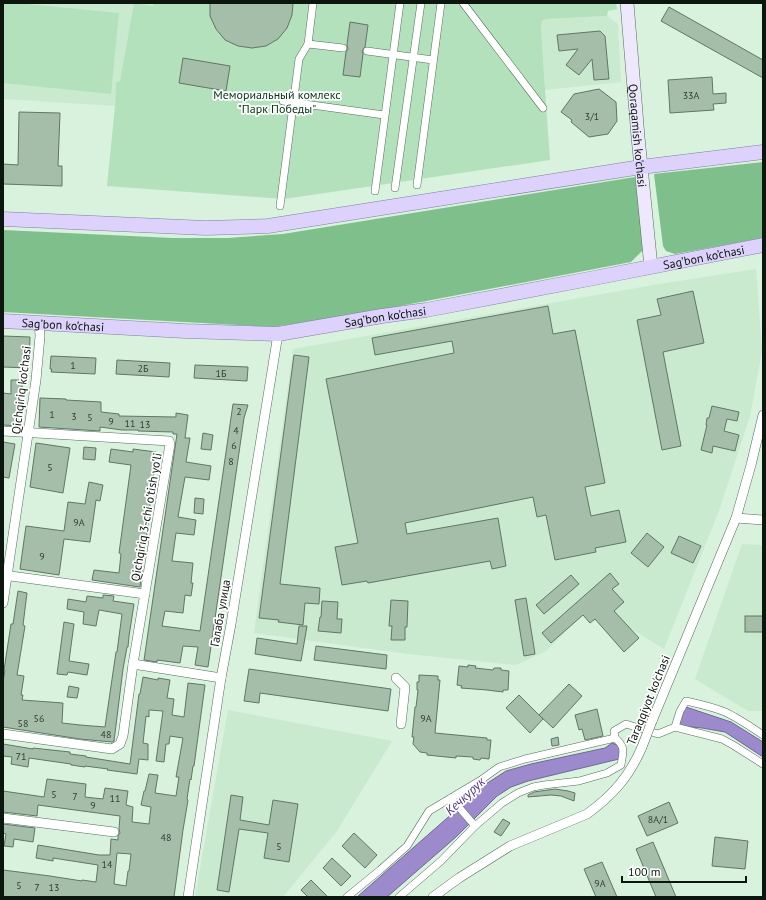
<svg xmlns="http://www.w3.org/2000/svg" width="766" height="900" font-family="'PT Sans',sans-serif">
  <rect width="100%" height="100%" fill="#d8f2dd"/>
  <g fill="#c9eacf">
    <path d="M3,3H154L153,6L134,3L120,82H116L115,106L3,99Z"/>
    <path d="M607,16L618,24L621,82L545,90L541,27L542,21L546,19Z"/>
    <path d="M756,269L762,351L750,416L720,508L664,649L593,605L546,651L516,665L408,654L254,633L293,349L653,285Z"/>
    <path d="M742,544L763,545V711H748L695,679Z"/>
    <path d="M228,710L392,741L337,831L283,897H195Z"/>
  </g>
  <g fill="#b3e1bb">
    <path d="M3,3H17L119,13L111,94L3,83Z"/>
    <path d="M134,3L153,6L154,3H616L617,9L608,11L607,16L546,19L542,21L541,27L545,90L550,160L284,199L107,186L115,106L116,82L120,81Z"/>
  </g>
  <g fill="#7fbf8c">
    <path d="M763,162V238L675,254L666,251L663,246L654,174Z"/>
    <path d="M635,177L644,249L631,262L358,314L273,327L3,312V230L173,238H228L283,234Z"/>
  </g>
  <g fill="#9c8acc" stroke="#716793">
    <path d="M686,707L731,722L763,742V757L725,732L702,728L680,726L677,722Z"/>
    <path d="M612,743L617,745L620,749L619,759L528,781L511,787L497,796L456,837L387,897H357L486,784L506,771L531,764L605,748Z"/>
  </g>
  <g fill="#a5bea9" stroke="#5f7764" fill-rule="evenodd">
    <path d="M210,3H293L292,15L287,28L278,39L266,46L252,48L238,46L225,40L216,29L210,16Z"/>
    <path d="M669,7L763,60V78L661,21Z"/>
    <path d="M350,22L368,25L365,47L362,51L363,54L360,77L343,75L346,52L348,49L347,45Z"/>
    <path d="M600,31L605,36L609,79L594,80L592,59L579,75L566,65L578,49L559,51L557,35Z"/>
    <path d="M183,58L230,66L226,91L179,83Z"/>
    <path d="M712,77L713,94L726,93V103L713,104L714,110L670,113L668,80Z"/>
    <path d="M599,89L616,102L617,121L608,134L589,137L571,122L572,120L561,112L574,94Z"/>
    <path d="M19,112L60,113L58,166H62V186L3,184V164L18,165Z"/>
    <path d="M693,291L704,343L663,352L681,446L662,450L637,320L661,315L657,299Z"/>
    <path d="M548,306L553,334L575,330L605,483L585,487L591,516L619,510L626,542L595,548L596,552L555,560L546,515L537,517L533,497L405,523L407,534L498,518L506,566L492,569L490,561L368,583L367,581L342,585L335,547L358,543L326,379L454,353L452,341L375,355L372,338Z"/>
    <path d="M3,336L30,337L29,368L3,367Z"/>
    <path d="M294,355L309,357L280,584L320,588L319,604L305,603L303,625L278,622L279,620L259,618Z"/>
    <path d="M51,356L96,358L95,374L51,372L52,369H50Z"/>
    <path d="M117,360L170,363L169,377L116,374Z"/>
    <path d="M195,365L248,367L247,381L194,378Z"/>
    <path d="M11,380H23L22,387H20L19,426L3,425V393L11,394Z"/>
    <path d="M40,398L66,399V400L101,402V412L119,414V416L176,417V413L188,415L185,438H190L186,462L211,466L209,480L185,477L178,517L196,520L194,535L176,533L172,561L193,563L191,583H193L191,596L185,595L183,613L165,611L162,626L200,631L233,404L248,405L244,418L208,667L195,665L198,647L183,646L180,663L157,660V662L144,660L177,434H173V432L138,431V430H122L100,427V431L39,427Z"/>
    <path d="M712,406L739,412L737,421L727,419L724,431L739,435L735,451L713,446L712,453L701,450L707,425H706L707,418H709Z"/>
    <path d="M203,433L213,435L211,450L201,449Z"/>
    <path d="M3,442L15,444L9,478L3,477Z"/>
    <path d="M36,443L70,448L63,493L30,487Z"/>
    <path d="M84,447L96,448L95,460L83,459Z"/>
    <path d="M111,449L133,452V449L156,452L147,532L140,587L92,580L94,570L119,573L121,554L119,553L131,465L109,462Z"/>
    <path d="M89,482L103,485L100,501L96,500L90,542L64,539L59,575L20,569L26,526L64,531L68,502L85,504Z"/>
    <path d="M195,498L204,499L203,514L194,513Z"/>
    <path d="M647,533L664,547L648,567L631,553Z"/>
    <path d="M679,536L701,546L693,563L671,553Z"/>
    <path d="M610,573L619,584L612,589L624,602L614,611L639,638L624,652L595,619L590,623L583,615L551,643L542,633Z"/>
    <path d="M571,575L579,584L544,614L536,605Z"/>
    <path d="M18,591L27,593L23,625L25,626L17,675L24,676L21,695H23L22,700L63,703L62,723L80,725L105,727L116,652H117L122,614L99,610L96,626L83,624L84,612L67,609L68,599L86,602L87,596L103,598V595L114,596L113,601L134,604L129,636L128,647H127L123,669L114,741L112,742L80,739L3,727V682L5,670H4L11,624H13Z"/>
    <path d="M526,598L535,654L524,656L515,600Z"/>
    <path d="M391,600L408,601L407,627H405V640H391L392,626H389Z"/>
    <path d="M322,601L338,602L337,619H342L341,633L318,631L320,617H321Z"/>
    <rect x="745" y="616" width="18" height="16"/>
    <path d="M64,622L74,624L69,661L89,664L87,675L68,672L67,675L57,674Z"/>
    <path d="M299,626H307L301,661L255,654L257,638L297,644Z"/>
    <path d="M316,646L387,655L386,669L314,660Z"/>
    <path d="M468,665L476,666L475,668L493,670L494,668H501V670L509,671L508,690H503V692L487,690L461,688L462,686L457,685L459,666L468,667Z"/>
    <path d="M249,669L391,689L388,711L260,693L259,703L244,701Z"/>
    <path d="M419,675L438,676V680H440L435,733L487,738V740H491L489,759L481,758L480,760L473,759V757L456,756V758L427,755V753L420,752L413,744L414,737H412L415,707H416L418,690H417V682H419Z"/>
    <path d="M143,677L158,680V678L170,680L167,698L174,699L172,715L184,717L188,683L205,685L194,766H193L191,780L190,779L187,799L188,800L183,830L174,897H3V870L50,876L82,881V880L96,882L98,865L53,858V861L36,858L38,845L99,855H110L111,839L118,840V836L120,833L119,829L120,816L38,805L37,816L3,812V791L44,797L47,779L86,784L85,797L103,799L105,788L128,791L126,805L133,807L132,822L149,824L151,807L141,805L144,791H145L149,774L158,775L155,793L176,796L179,777H176L183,738L170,736L169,744H166L164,762L156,761L163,711L149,710V717L146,716L143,743L148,744V760L139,759L137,774L107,770L108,769L85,766V767L71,765V764L29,758L28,767L11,764L12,757L3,756V744L33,749V748L70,752V754L86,756V757L130,764L139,694H140ZM117,853L131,854L129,871H128L126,886L114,884Z"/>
    <path d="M569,684L582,696L553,728L539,715Z"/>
    <path d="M69,686L79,688L77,698L67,697Z"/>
    <path d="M519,695L543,719L530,733L506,708Z"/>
    <path d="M597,709L603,736L585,740L582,729L579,730L575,715Z"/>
    <path d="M558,737L559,745L552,746L551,739Z"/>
    <path d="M555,789L568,791L575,793L574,801L561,796L551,795L528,797V795L534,792Z"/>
    <path d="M231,795L243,797L240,820L269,825L273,800L298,804L289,862L264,858L268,833L239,829L229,892L217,890Z"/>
    <path d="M669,802L678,823L647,836L638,816Z"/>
    <path d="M503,819L510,823L501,836L494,832Z"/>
    <path d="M3,824L35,828L33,842L14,839L13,847L4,846L6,834L3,833Z"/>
    <path d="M354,833L377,855L365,868L342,846Z"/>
    <path d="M715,837L748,841L745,869L712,866Z"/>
    <path d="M653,842L676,897H656L636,849Z"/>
    <path d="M332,858L351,876L341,886L323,868Z"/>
    <path d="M602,862L617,897H596L584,869Z"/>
    <path d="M311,880L328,897H308L301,890Z"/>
  </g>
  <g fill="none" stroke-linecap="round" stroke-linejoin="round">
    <defs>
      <g id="pedestrian">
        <path d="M463,3L543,108"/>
        <path d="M308,44L343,48"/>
        <path d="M367,51L433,60"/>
        <path d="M283,101L384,115"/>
        <path d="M417,185L441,3"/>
        <path d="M395,188L421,3"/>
        <path d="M375,191L400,3"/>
        <path d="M280,206L299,59L308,44L313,3"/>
        <path d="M675,727L722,739L733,745L763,764"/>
        <path d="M451,798L475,826"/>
        <path d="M347,897L380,870L407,846L429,811L481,780L499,767L525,759L615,738L614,731L626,724L658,734L675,727L680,711L686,701C699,704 713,707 725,712C738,718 751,727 763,735"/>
        <path d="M399,897L441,861L475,826L502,803L518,793L533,787L544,785L579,781L607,773L621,765C623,752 626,747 615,738"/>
      </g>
      <g id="minor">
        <path d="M3,431L169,441L170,444L133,664L123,736L120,744L112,749L3,734"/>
        <path d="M736,518L763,520"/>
        <path d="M3,575L145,594"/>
        <path d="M3,603L36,380L40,336L39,322"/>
        <path d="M133,664L221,678"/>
        <path d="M396,678L405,687L401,724"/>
        <path d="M652,721L736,518L751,465L763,415"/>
        <path d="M3,818L114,832"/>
        <path d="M188,897L221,678L231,624L278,334"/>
        <path d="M433,897L459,878L510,846L587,814C613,795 629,777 642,747"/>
      </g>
      <g id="secondary">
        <path id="s1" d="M627,3L638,137L651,267"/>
      </g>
      <g id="primary">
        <path d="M3,219L206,228L268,226L641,167L763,152"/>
        <path id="s2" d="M3,321L185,331L278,334L382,316L426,310L589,279L763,245"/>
      </g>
    </defs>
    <use href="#pedestrian" stroke="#556c5a" stroke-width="8"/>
    <use href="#minor" stroke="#556c5a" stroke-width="10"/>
    <use href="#secondary" stroke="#556c5a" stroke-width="14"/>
    <use href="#primary" stroke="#857ca6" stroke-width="15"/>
    <use href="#pedestrian" stroke="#fff" stroke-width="7"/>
    <use href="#minor" stroke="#fff" stroke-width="9"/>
    <use href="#secondary" stroke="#eee8fd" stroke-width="13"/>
    <use href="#primary" stroke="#ddd2fb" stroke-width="14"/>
    <defs>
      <path id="minor-bridge" d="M642,747L652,721"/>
    </defs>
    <use href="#minor-bridge" stroke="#556c5a" stroke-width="10" stroke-linecap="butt"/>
    <use href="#minor-bridge" stroke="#fff" stroke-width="9"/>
  </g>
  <g text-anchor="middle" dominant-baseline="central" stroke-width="3.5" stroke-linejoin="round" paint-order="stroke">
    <g font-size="10" fill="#323f35">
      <text x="691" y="95">33A</text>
      <text x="592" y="116">3/1</text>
      <text x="73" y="365">1</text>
      <text x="143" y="368">2Б</text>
      <text x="221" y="373">1Б</text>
      <text x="239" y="411">2</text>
      <text x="52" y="414">1</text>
      <text x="74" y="416">3</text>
      <text x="90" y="417">5</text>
      <text x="111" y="421">9</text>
      <text x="130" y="423">11</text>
      <text x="145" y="424">13</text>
      <text x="236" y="430">4</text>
      <text x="234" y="445">6</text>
      <text x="231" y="461">8</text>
      <text x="50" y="467">5</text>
      <text x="79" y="522">9A</text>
      <text x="42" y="556">9</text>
      <text x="39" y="718">56</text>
      <text x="426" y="718">9A</text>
      <text x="23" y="723">58</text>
      <text x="106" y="734">48</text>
      <text x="21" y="756">71</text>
      <text x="54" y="794">5</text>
      <text x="75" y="796">7</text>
      <text x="115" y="798">11</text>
      <text x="93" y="805">9</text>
      <text x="658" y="819">8A/1</text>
      <text x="166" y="837">48</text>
      <text x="279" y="846">5</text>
      <text x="107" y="864">14</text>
      <text x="600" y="883">9A</text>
      <text x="19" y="885">5</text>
      <text x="37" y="887">7</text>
      <text x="54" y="887">13</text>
    </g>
    <g font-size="12" fill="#013414" stroke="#fff">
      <text x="277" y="94">Мемориальный комлекс<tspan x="277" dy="14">"Парк Победы"</tspan></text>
    </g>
    <g font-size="12" fill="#0c150e" stroke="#fff">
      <text stroke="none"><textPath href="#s1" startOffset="133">Qoraqamish ko'chasi</textPath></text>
      <text stroke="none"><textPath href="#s2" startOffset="708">Sag’bon ko’chasi</textPath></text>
      <text stroke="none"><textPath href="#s2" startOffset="384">Sag’bon ko’chasi</textPath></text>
      <text stroke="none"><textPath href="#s2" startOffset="60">Sag’bon ko’chasi</textPath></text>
      <text transform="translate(21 390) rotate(-83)">Qichqiriq ko'chasi</text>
      <text transform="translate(146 517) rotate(-80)">Qichqiriq 3-chi o'tish yo'li</text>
      <text transform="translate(220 613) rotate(-80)">Галаба улица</text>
      <text transform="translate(648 700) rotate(-68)">Taraqqiyot ko'chasi</text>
    </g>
    <g font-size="13" font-style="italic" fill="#523685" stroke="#fff">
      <text transform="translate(465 796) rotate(-43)">Кечкурук</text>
    </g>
  </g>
  <rect width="766" height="900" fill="none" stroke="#0c150e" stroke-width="8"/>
  <path d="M622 876v6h124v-6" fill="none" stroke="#0c150e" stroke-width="2"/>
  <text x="628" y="876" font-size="12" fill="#0c150e" stroke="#ffffff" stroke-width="3" paint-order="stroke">100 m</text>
</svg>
